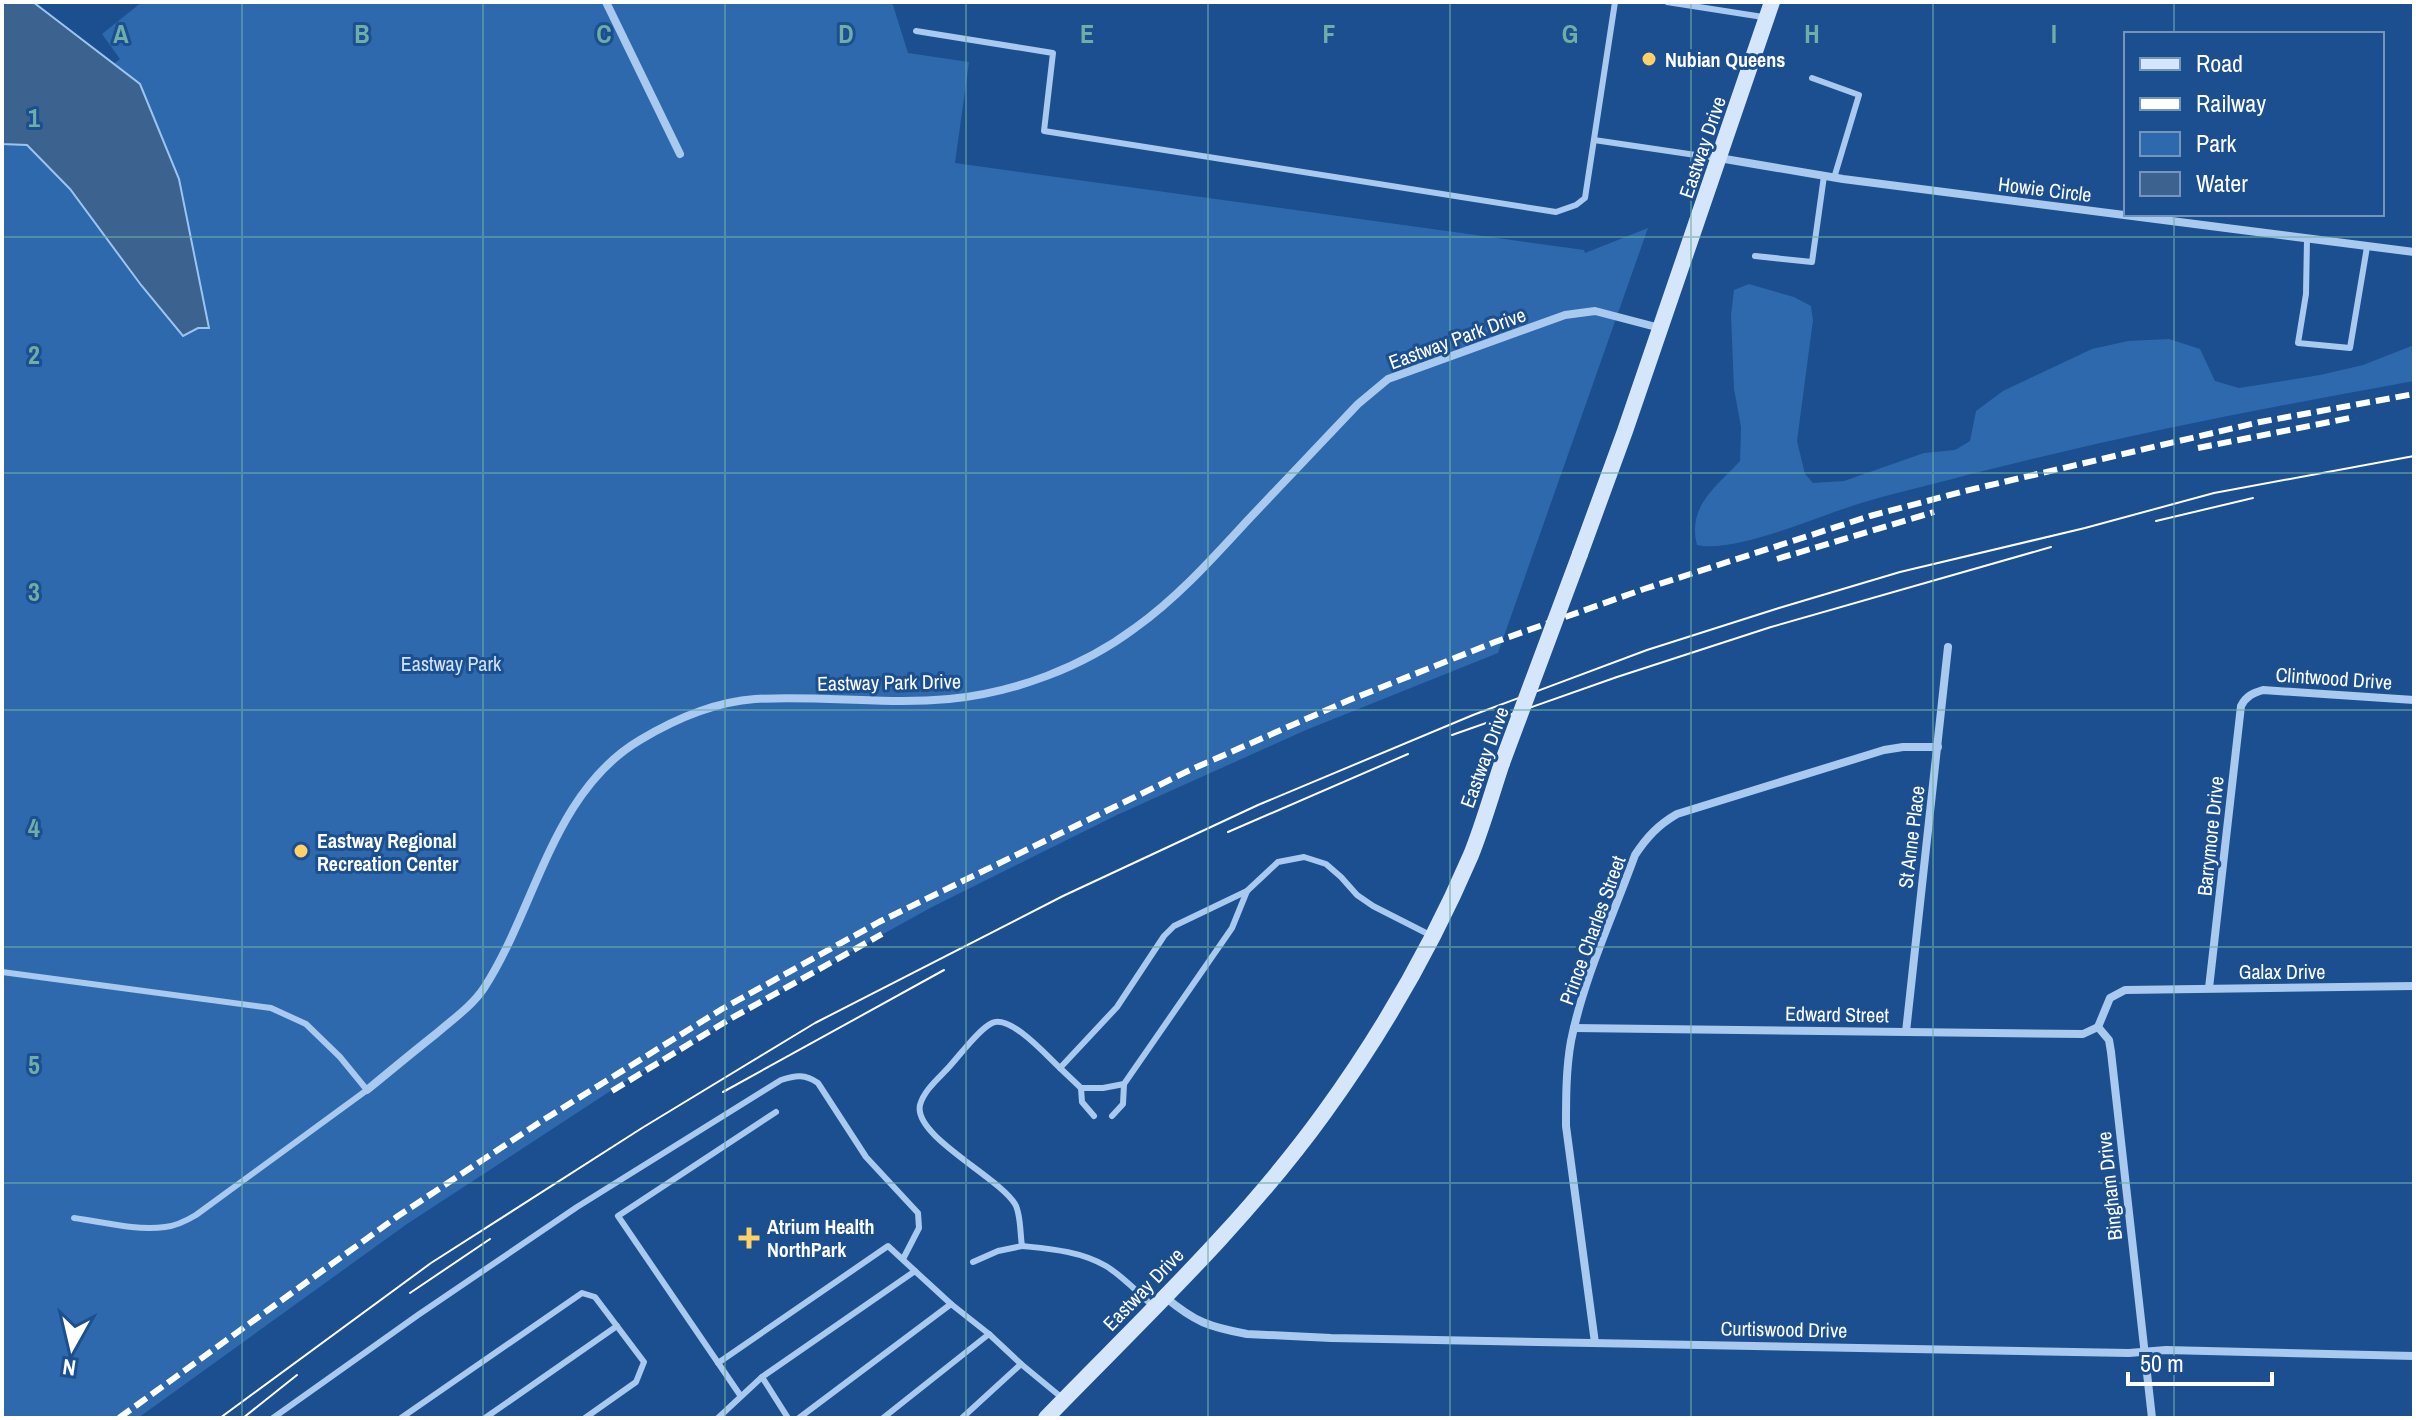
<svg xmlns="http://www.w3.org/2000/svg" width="2416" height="1420" font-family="'Archivo Narrow',sans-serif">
  <rect width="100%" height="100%" fill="#1b4f8f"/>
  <g fill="#2e69ad">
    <path d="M142,2H892L908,53L969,62L955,163L1584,250L1585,253L1648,228L1498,653L1306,730L1117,815L932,907L751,1007L615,1088L407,1224L138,1418H2V144H12L120,59L102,34Z"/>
    <path d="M1749,284L1794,297L1811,306L1813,320L1797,441L1805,474L1813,483L1844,481L1924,453L1955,450L1970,441L1976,411L2003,391L2092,349L2128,341L2169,339L2200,349L2215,381L2239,388L2320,375L2363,365L2414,345V381C2264,408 2115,437 1967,475C1928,486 1888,494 1849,507C1812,519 1733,553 1697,545C1687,506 1716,487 1740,461L1741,427L1734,389L1731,315L1734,290Z"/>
  </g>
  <path fill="#3c6290" stroke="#9cc4f0" stroke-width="2" d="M2,2H33L140,84L179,179L209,328H198L183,336L141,285L70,189L27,145L2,144Z"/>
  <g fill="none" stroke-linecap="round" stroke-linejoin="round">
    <g stroke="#a9c9ee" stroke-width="6">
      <path d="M1667,2L1763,17"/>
      <path d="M916,31L1053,53L1044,131L1556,212L1576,205L1585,198L1615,2"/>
      <path d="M1812,78L1859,95L1834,178"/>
      <path d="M1594,140L1716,158"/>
      <path d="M2307,239L2306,294L2298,343L2350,348L2367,247"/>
      <path d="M1755,256L1812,262L1824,176"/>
      <path d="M2,972L271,1008L306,1024L340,1057L367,1090L196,1215C186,1221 176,1226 165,1227C136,1231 103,1222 74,1218"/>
      <path d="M1060,1068L1081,1088H1103L1124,1084L1232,928L1247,891"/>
      <path d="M1081,1088L1082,1102L1094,1116"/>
      <path d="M1112,1116L1123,1104L1124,1084"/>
      <path d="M973,1262L998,1251L1022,1246"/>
      <path d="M1154,1307C1139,1294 1124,1277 1106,1266C1080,1251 1051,1249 1022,1246C1020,1234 1021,1214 1015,1204C999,1177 913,1136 920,1105C924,1090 939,1078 949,1067C960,1055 979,1029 992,1023C1010,1014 1047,1056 1060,1068L1117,1007L1164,936L1174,926L1247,891L1278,862L1304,857L1326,864L1341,877L1357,895L1373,906L1432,936"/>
      <path d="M989,1334L1021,1364L1061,1397"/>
      <path d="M718,1363L888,1246L915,1271"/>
      <path d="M762,1377L788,1418"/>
      <path d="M740,1395L618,1216L776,1112"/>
      <path d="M273,1418L418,1315L577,1207L781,1080C796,1075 805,1074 818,1083L866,1157L918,1213L919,1228L903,1259"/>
      <path d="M401,1418L582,1293L595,1297L644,1362L636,1382L585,1418"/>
      <path d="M485,1418L617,1326"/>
      <path d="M718,1418L762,1377L915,1271L951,1304"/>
      <path d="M799,1418L951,1304L989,1334L883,1418"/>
      <path d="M962,1418L1021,1364"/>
    </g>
    <g stroke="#a9c9ee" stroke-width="8">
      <path d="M606,2L680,154"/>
      <path d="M1719,158L1843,179L2414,252"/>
      <path d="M2209,988L2241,706C2246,696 2253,693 2263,690L2414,700"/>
      <path d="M2098,1027L2109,1040L2111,1052L2152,1418"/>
      <path d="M2098,1027L2110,998L2125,990L2414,986"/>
      <path d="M1574,1028L2083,1034L2098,1027"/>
      <path d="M1906,1032L1948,647"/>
      <path d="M367,1090C390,1071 413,1052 437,1033C453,1019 472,1006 484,988C536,908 552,792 640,740C675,719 714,702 755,699C820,695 884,705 949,699C1014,693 1083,667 1135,628C1177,598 1212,559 1247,521C1284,482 1321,443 1358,404L1388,379L1565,315L1595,311L1660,328"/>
      <path d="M1165,1297C1195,1322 1209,1327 1247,1334L1331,1338L2129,1353L2166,1350L2414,1356"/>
      <path d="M1595,1343L1566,1126C1566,1098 1566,1069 1571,1041C1584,977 1613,916 1635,855C1647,837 1658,825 1677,814L1884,750L1903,747H1938"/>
    </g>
    <g stroke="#d6e6fa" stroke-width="16">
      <path d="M1580,554L1625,431L1772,2"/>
      <path d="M1046,1418C1141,1320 1244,1224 1324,1113C1382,1033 1432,946 1471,855C1483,825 1492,793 1502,763"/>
    </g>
    <g stroke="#fff" stroke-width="2">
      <path d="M2156,521L2253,498"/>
      <path d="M1452,735L1617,677L1771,627L2051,547"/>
      <path d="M1228,832L1408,754"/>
      <path d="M723,1092L944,970"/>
      <path d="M410,1293L490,1239"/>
      <path d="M220,1418L431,1263L642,1128L815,1023L1063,896L1258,805L1473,715L1647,650L1779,608L1900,572L2085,528L2214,493L2414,456"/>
      <path d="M243,1418L297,1375"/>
    </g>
    <g stroke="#fff" stroke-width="6" stroke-dasharray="14 6" stroke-linecap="butt">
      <path d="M2198,448L2355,417"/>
      <path d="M1777,559L1934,512"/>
      <path d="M612,1091L730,1019L882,934"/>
      <path d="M119,1418L398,1216L540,1122L722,1009L879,922L1190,770L1347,701L1495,642L1644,589L1870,516L1965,491L2260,422L2414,394"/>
    </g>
    <path stroke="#d6e6fa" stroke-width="16" d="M1502,763L1580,554"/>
  </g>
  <path fill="none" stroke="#6fada8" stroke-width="2" stroke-opacity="0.55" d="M242,2V1418M483,2V1418M725,2V1418M966,2V1418M1208,2V1418M1450,2V1418M1691,2V1418M1933,2V1418M2174,2V34M2174,214V1418M2,237H2414M2,473H2414M2,710H2414M2,947H2414M2,1183H2414"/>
  <g fill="#ffd166" stroke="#1b4f8f" stroke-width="3">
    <circle cx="1649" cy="59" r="8"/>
    <circle cx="301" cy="851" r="8"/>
    <path d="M745 1226h8v8h8v8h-8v8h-8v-8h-8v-8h8z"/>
  </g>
  <g text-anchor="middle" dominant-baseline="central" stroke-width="6" stroke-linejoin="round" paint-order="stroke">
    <g font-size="20" font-weight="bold" fill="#fff" stroke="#1b4f8f" text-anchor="start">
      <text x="1665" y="59">Nubian Queens</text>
      <text x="317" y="840">Eastway Regional<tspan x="317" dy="23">Recreation Center</tspan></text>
      <text x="767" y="1226">Atrium Health<tspan x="767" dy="23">NorthPark</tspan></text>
    </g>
    <g font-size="20" fill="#fff" stroke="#1b4f8f">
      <text transform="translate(1702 147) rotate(-71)">Eastway Drive</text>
      <text transform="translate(2045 189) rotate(7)">Howie Circle</text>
      <text transform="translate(1457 338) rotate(-20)">Eastway Park Drive</text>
      <text transform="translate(2334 678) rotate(4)">Clintwood Drive</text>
      <text transform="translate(889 682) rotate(-1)">Eastway Park Drive</text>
      <text transform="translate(1484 757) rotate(-70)">Eastway Drive</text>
      <text transform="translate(2210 836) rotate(-84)">Barrymore Drive</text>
      <text transform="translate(1911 837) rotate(-83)">St Anne Place</text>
      <text transform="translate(1592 930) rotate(-70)">Prince Charles Street</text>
      <text x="2282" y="971">Galax Drive</text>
      <text transform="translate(1837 1014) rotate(1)">Edward Street</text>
      <text transform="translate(2109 1186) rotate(-96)">Bingham Drive</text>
      <text transform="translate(1143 1289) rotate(-46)">Eastway Drive</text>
      <text transform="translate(1784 1329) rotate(1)">Curtiswood Drive</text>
    </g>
    <g font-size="20" fill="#cfe3fa" stroke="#1b4f8f">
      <text x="451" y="663">Eastway Park</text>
    </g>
  </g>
  <g font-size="26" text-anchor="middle" font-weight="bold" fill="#6fada8" stroke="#1b4f8f" stroke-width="6" stroke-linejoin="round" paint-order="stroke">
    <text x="121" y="43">A</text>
    <text x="362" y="43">B</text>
    <text x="604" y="43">C</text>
    <text x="846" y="43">D</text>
    <text x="1087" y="43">E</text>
    <text x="1329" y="43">F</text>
    <text x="1570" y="43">G</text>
    <text x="1812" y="43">H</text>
    <text x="2054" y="43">I</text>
    <text x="34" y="127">1</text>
    <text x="34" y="364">2</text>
    <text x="34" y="601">3</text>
    <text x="34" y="837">4</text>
    <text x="34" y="1074">5</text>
  </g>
  <rect width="2416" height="1420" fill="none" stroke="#ffffff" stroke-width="8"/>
  <rect x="2124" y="32" width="260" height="184" fill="#1b4f8f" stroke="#7695bc" stroke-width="2"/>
  <rect x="2140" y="58" width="40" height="12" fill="#d6e6fa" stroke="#7695bc" stroke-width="2"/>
  <text x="2196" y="72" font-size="24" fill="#ffffff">Road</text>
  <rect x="2140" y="98" width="40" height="12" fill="#ffffff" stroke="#7695bc" stroke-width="2"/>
  <text x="2196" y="112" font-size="24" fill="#ffffff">Railway</text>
  <rect x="2140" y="132" width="40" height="24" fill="#2e69ad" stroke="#7695bc" stroke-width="2"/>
  <text x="2196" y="152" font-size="24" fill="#ffffff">Park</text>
  <rect x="2140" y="172" width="40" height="24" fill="#3c6290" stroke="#7695bc" stroke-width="2"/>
  <text x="2196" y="192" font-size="24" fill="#ffffff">Water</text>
  <g transform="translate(72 1348) rotate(188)" stroke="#1b4f8f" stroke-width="6" paint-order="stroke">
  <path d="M0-6L14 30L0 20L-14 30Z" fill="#ffffff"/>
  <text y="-12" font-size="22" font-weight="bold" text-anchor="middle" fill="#ffffff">N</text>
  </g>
  <path d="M2128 1372v12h144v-12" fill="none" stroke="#ffffff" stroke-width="4"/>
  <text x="2140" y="1372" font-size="24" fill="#ffffff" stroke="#1b4f8f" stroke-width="6" paint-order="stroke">50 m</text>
</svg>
